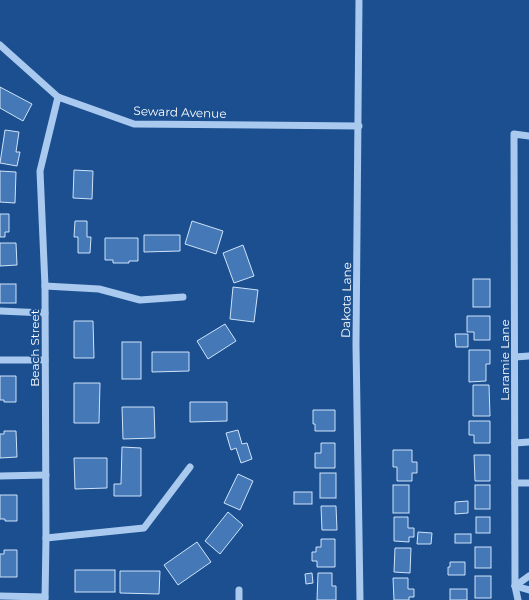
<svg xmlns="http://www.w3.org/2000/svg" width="529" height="600" font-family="Montserrat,sans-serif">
  <rect width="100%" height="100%" fill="#1b4f8f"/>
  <g fill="#4478b7" stroke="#cfe3fa">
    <path d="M0,87L32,104L23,121L0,108Z"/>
    <path d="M5,130L19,132L16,152H20L17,166L0,163Z"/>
    <path d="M74,170L93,171L92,199L73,198Z"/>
    <path d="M0,171L16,172L15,203L0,202Z"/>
    <path d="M0,214H9V232H5V237H0Z"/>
    <path d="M75,221H87V237H91L90,253H78V237H74Z"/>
    <path d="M192,221L223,231L216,254L185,244Z"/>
    <path d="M144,235H180V251L144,252Z"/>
    <path d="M105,238H138V261H129V263H113V260H105Z"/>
    <path d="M0,243H16L17,265L0,266Z"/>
    <path d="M243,245L254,276L234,283L223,253Z"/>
    <rect x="473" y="279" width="17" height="28"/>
    <rect x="0" y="284" width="16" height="19"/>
    <path d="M233,287L258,290L254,322L230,319Z"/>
    <path d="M467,316H490V340H474V332H467Z"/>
    <path d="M74,321H93L94,358H74Z"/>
    <path d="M225,324L236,341L208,359L197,341Z"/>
    <path d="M455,334H468V347H456Z"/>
    <rect x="122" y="342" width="19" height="37"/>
    <path d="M469,350H490V364H486V381L469,382Z"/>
    <path d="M152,352H189V371L152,372Z"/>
    <path d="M0,376H16V402H4V400H0Z"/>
    <path d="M74,383H100L99,423H74Z"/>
    <path d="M473,385H489L490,416H473Z"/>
    <path d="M190,402H227V421L190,422Z"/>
    <path d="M122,407H154L155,438L123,439Z"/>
    <path d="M313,410H335V431H315V424H313Z"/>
    <path d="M469,421H490V443H474V435H469Z"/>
    <path d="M238,430L242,444L247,443L252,459L241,463L236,448L231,450L226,433Z"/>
    <path d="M4,431H16L17,457L0,458V434H4Z"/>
    <path d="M321,443H335V468H315V453H321Z"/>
    <path d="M122,447L141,448V496H114V484H121Z"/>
    <path d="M393,450H412V462H417V473H412V481H397V467H393Z"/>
    <path d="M474,455H490V481H475Z"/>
    <path d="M74,458H107V488L75,489Z"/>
    <rect x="320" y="473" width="16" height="25"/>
    <path d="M238,474L253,481L240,510L224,503Z"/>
    <rect x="393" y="485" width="16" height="28"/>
    <rect x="475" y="485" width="15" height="24"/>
    <rect x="294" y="492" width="18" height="12"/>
    <path d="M0,495H17V521H5V519H0Z"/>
    <path d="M468,501V513L455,514V502Z"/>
    <path d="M321,506H336L337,530H322Z"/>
    <path d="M228,512L243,525L220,554L205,541Z"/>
    <path d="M394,517H408V528H414V537H409V542L394,541Z"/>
    <rect x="476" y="517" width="14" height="16"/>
    <path d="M418,532L432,533L431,544H417Z"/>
    <rect x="455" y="534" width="16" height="9"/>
    <path d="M321,539H335V567H317V561H312V552H316V547H321Z"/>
    <path d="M197,542L211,562L178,585L164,565Z"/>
    <rect x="475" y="547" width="16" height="21"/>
    <path d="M395,548H411L410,573L394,572Z"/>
    <path d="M4,550H17V577H0V554H4Z"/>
    <path d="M450,562H465V575H448V567H450Z"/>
    <rect x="75" y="570" width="40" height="22"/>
    <path d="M120,571H160L159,594L120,593Z"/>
    <path d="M312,573L313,583L306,584L305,574Z"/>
    <path d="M318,573H332V586H336V600H317Z"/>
    <rect x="475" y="576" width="16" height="22"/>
    <path d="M393,578H408V589H414V597H409V600H394Z"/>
    <rect x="450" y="589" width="17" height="11"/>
  </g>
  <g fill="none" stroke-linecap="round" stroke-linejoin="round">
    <g stroke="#a9c9ee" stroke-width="7">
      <path d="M359,0L356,345L360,600"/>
      <path d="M0,45L58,97L134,124L359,126"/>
      <path d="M45,286L99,289L140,300L183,297"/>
      <path d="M0,311L45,313"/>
      <path d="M515,357L529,356"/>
      <path d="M0,360H45"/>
      <path d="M515,443L529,442"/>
      <path d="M0,476L46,475"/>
      <path d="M515,483H529"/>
      <path d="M46,538L144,528L190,467"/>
      <path d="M515,586L529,576"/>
      <path d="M515,586L529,590"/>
      <path d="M0,596L45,597"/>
      <path d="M45,600L46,538L45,286L40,171L58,97"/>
      <path d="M239,600V590"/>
      <path d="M518,600L515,586L514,134L529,136"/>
    </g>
  </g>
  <g text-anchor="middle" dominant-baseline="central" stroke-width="4" stroke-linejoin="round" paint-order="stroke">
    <g font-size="12" fill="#fff" stroke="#1b4f8f">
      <text transform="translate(180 112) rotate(2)">Seward Avenue</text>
      <text transform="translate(346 300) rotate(-89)">Dakota Lane</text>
      <text transform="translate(34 348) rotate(-90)">Beach Street</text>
      <text transform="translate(504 360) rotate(-90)">Laramie Lane</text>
    </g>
  </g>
</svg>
